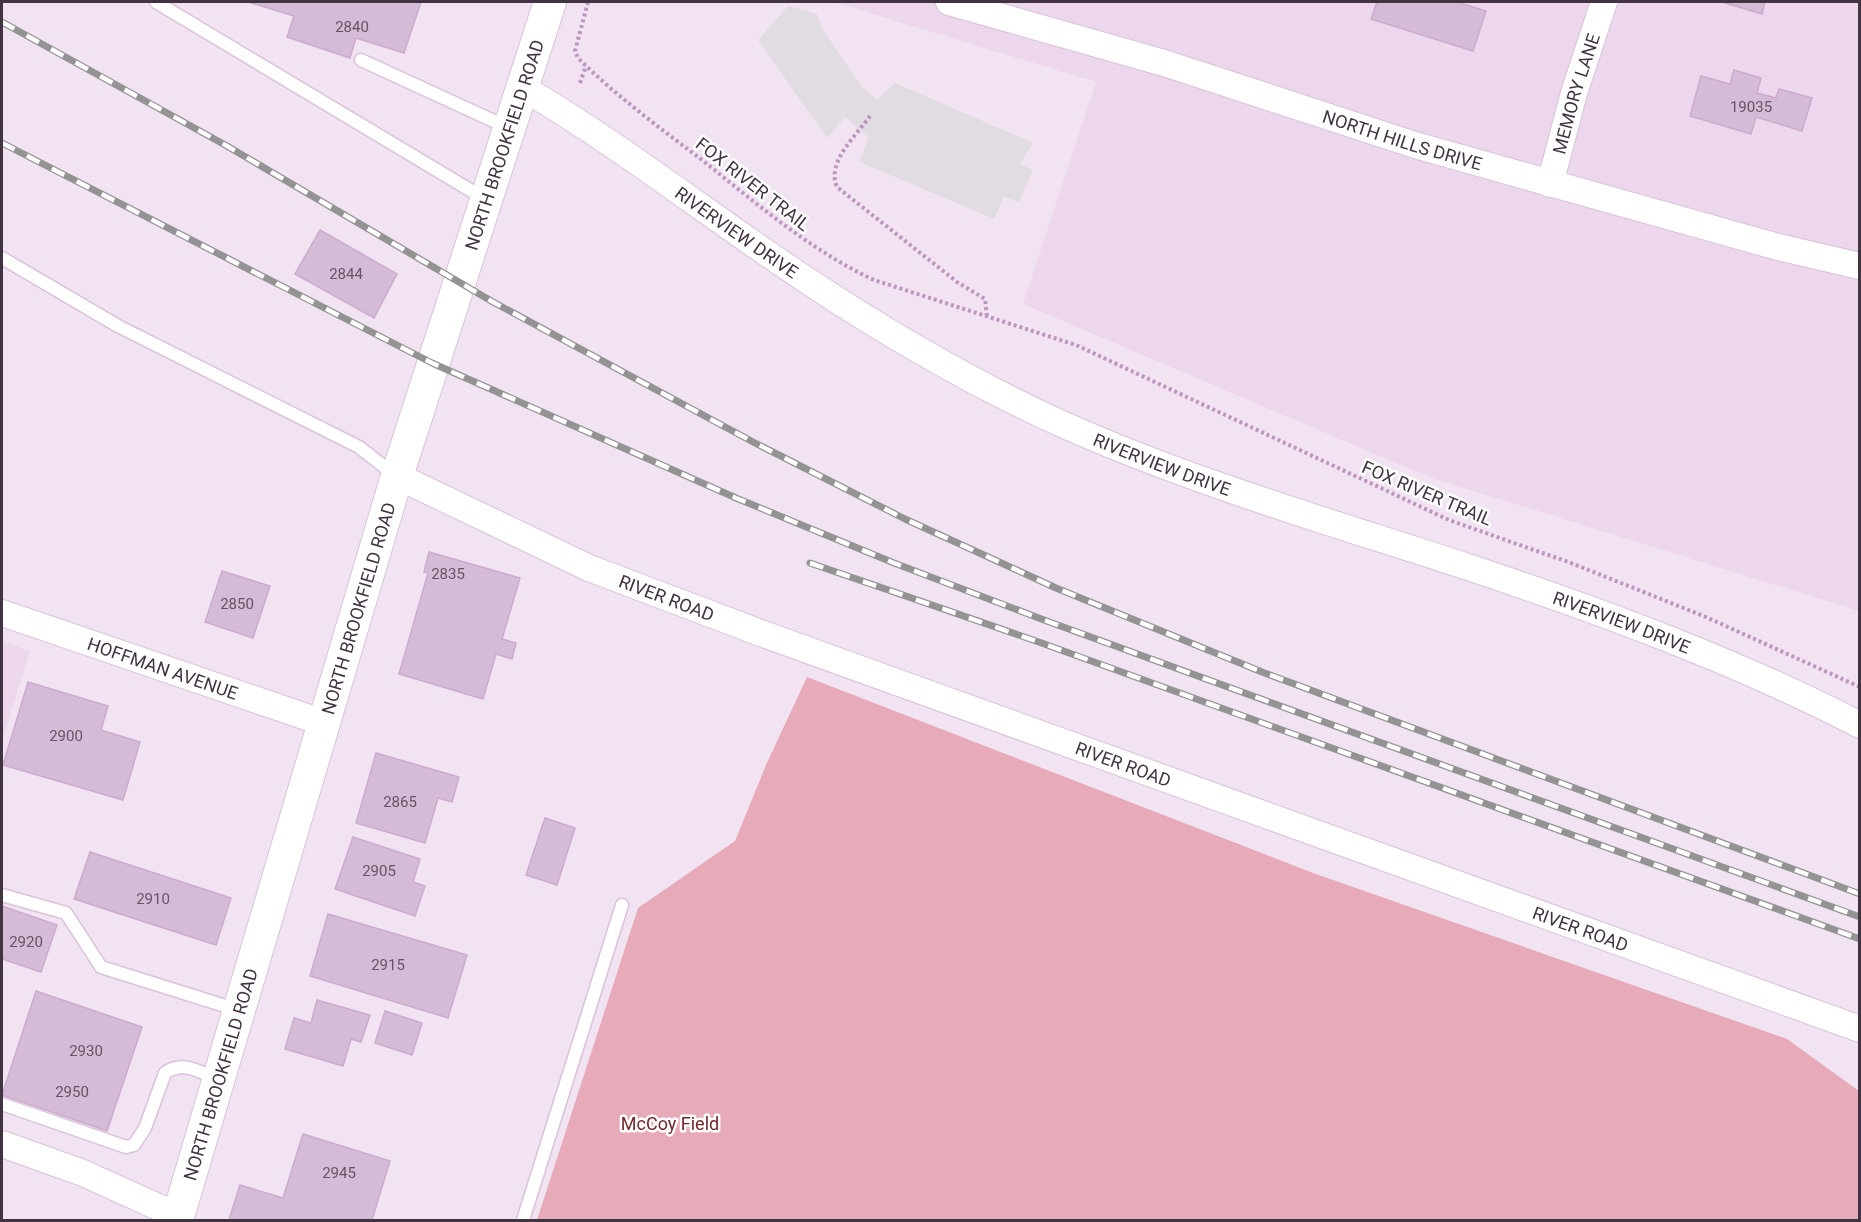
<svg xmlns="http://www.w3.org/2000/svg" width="1861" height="1222" font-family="Roboto,sans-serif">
  <rect width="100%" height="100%" fill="#f1e3f1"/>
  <g fill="#edd7ec">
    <path d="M834,2H1859V611L1429,477L1023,304L1096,82Z"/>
    <path d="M2,641L30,651L2,741Z"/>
  </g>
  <path fill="#e7aab8" d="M807,677L1313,873L1787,1039L1859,1091V1220H537L638,908L735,841L766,765Z"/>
  <path fill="#e1dbe2" d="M788,6L817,14L823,30L863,88L877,99L895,83L1033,143L1020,164L1033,170L1019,202L1004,197L994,219L860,162L868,137L845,117L827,138L758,40Z"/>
  <g fill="#d4bbd6" stroke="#ccabce" stroke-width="1.5">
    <path d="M248,2H421L404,53L356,38L350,58L287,37L294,16Z"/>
    <path d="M1377,2H1457L1486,11L1473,51L1371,19Z"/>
    <path d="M1722,2H1765L1762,14Z"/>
    <path d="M1734,70L1761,78L1757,93L1776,98L1779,89L1812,98L1802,131L1756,117L1751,134L1690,116L1701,76L1730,84Z"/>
    <path d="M320,230L397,274L374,318L295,274Z"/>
    <path d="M429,552L520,578L502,639L516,643L512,659L496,654L483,699L399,674L428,573L424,572Z"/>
    <path d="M222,571L270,586L253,638L205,622Z"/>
    <path d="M28,682L108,706L101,730L140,742L123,800L3,765Z"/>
    <path d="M376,753L459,777L452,802L438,798L425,843L356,823Z"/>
    <path d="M545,818L575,828L557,885L526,875Z"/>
    <path d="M353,837L420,859L413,882L425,886L415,916L335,889Z"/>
    <path d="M90,852L231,898L216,945L74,899Z"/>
    <path d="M2,906L57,925L41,972L2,959Z"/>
    <path d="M328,914L467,955L448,1018L310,976Z"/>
    <path d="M36,991L142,1027L107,1131L2,1095Z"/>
    <path d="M317,1000L370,1015L361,1042L351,1039L343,1066L285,1049L294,1018L311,1023Z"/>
    <path d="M385,1011L422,1023L412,1055L375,1043Z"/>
    <path d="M303,1134L390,1161L372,1220H229L240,1185L283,1198Z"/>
  </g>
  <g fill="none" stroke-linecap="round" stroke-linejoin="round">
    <defs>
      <g id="service">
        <path d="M156,2L485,199"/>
        <path d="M361,60L509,128"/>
        <path d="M2,258L118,326L359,447L396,476"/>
        <path d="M2,895L66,913L101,967L238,1010"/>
        <path d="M2,1104L126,1147L134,1145L145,1128L165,1073C182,1060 200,1072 217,1079"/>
        <path d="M523,1220L622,905"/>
      </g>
      <g id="minor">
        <path id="s1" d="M949,2L1164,63L1415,145L1778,247L1860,266"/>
        <path id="s2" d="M523,88C624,147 716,221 814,285C893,337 976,385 1062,424C1194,483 1334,523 1471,568C1603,612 1736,661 1860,725"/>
        <path id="s3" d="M1550,184L1574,93L1604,2"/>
        <path id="s4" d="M397,476L589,568L766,635L1860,1029"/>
        <path id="s5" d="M2,613L324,723"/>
        <path d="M2,1144L83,1173L178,1216"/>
      </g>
      <g id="tertiary">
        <path id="s6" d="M177,1220L397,476L550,2"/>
      </g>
    </defs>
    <use href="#service" stroke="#dac2db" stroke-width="15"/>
    <use href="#minor" stroke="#dac2db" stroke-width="28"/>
    <use href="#tertiary" stroke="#dac2db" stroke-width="34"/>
    <g stroke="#bd96bf" stroke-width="4" stroke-dasharray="3 3" stroke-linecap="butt">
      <path d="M588,2L575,51L578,58C616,96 660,128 702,160C757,204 810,250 874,280L1076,345L1449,520L1571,563L1706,617L1860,687"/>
      <path d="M580,83L586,66"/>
      <path d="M870,116C856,136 826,162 837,187L957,282L985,299L987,317"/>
    </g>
    <use href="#service" stroke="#fff" stroke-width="12"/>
    <use href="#minor" stroke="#fff" stroke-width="26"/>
    <use href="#tertiary" stroke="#fff" stroke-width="32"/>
    <defs>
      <g id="rail">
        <path d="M2,22L227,146L493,302L755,443L905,519L1056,588L1262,672L1860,894"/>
        <path d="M2,143L432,363L736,498L894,563L1044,620L1860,917"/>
        <path d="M810,563L1036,641L1860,939"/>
      </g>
    </defs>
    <use href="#rail" stroke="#939393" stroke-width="7"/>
    <use href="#rail" stroke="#fff" stroke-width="4.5" stroke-dasharray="14" stroke-linecap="butt"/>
  </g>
  <g text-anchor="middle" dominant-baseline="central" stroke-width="5" stroke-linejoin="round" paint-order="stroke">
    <g font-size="15" fill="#665568">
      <text x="352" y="27">2840</text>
      <text x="1751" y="107">19035</text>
      <text x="346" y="274">2844</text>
      <text x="448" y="574">2835</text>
      <text x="237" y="604">2850</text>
      <text x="66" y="736">2900</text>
      <text x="400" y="802">2865</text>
      <text x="379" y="871">2905</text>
      <text x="153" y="899">2910</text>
      <text x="26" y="942">2920</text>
      <text x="388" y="965">2915</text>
      <text x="86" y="1051">2930</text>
      <text x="72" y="1092">2950</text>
      <text x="339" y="1173">2945</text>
    </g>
    <g font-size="18" fill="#423343" stroke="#fff">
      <text stroke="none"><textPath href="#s3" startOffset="94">MEMORY LANE</textPath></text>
      <text stroke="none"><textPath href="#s1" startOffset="474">NORTH HILLS DRIVE</textPath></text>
      <text stroke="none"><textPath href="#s6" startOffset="1124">NORTH BROOKFIELD ROAD</textPath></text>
      <text transform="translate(753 184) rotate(38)">FOX RIVER TRAIL</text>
      <text stroke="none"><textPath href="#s2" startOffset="258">RIVERVIEW DRIVE</textPath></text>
      <text stroke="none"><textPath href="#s2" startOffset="744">RIVERVIEW DRIVE</textPath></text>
      <text transform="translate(1427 493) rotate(23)">FOX RIVER TRAIL</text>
      <text stroke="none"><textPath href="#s4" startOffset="296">RIVER ROAD</textPath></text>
      <text stroke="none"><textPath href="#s6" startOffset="638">NORTH BROOKFIELD ROAD</textPath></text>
      <text stroke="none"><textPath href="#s2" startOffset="1230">RIVERVIEW DRIVE</textPath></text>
      <text stroke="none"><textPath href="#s5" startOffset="170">HOFFMAN AVENUE</textPath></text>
      <text stroke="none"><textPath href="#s4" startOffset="782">RIVER ROAD</textPath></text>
      <text stroke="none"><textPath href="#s4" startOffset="1268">RIVER ROAD</textPath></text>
      <text stroke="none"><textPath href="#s6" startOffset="152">NORTH BROOKFIELD ROAD</textPath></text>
    </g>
    <g font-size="18" fill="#74272b" stroke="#fff">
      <text x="670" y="1123">McCoy Field</text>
    </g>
  </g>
  <rect width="1861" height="1222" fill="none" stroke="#423343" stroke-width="6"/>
</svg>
